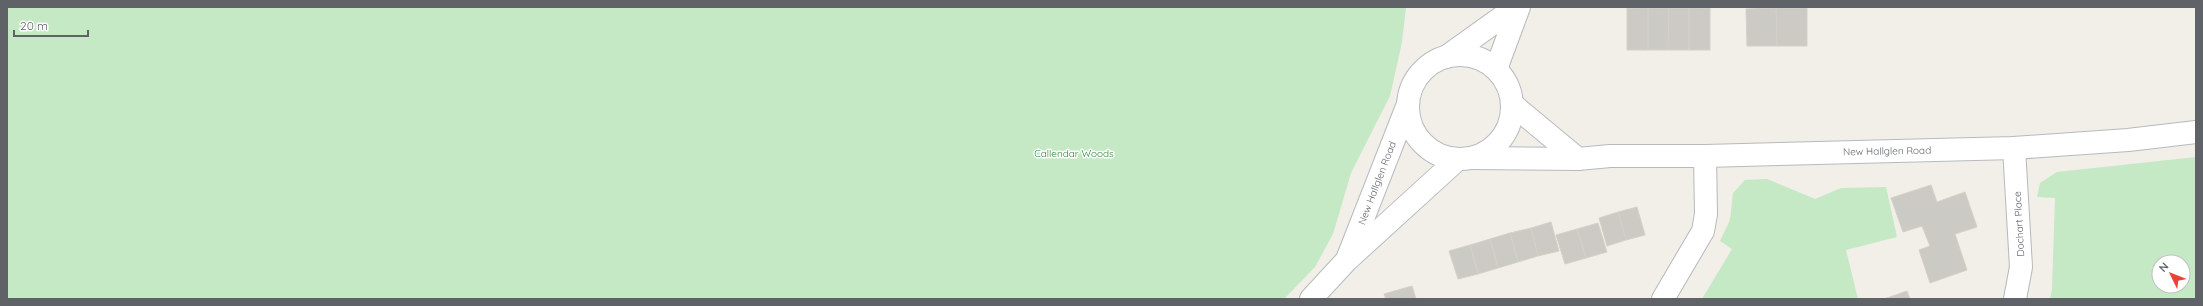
<svg xmlns="http://www.w3.org/2000/svg" width="2203" height="306" font-family="Quicksand,sans-serif">
  <rect width="100%" height="100%" fill="#f1efe8"/>
  <g fill="#c5e8c5" fill-rule="evenodd">
    <path d="M7,7H1406L1402,42L1390,96L1351,173L1333,234L1315,267L1284,299H7Z"/>
    <path d="M2196,157V299H2050L2052,289L2055,198L2037,197L2040,183L2057,172ZM2159,262H2183V286H2159Z"/>
    <path d="M1767,179L1815,199L1841,188L1886,187L1897,237L1846,250L1858,299H1702L1732,249L1720,241L1730,220L1733,193L1745,180Z"/>
  </g>
  <g fill="#cccac5" stroke="#d6d1c6">
    <rect x="1627" y="8" width="21" height="42"/>
    <path d="M1648,8H1669L1668,50H1648Z"/>
    <path d="M1669,8H1689V50H1668Z"/>
    <rect x="1689" y="8" width="21" height="42"/>
    <path d="M1776,8H1807V46H1777Z"/>
    <path d="M1776,8L1777,46H1747L1746,9Z"/>
    <path d="M1931,185L1937,202L1965,192L1977,227L1955,234L1967,270L1930,283L1919,250L1930,246L1922,226L1903,232L1891,198Z"/>
    <path d="M1637,207L1645,235L1626,240L1618,212Z"/>
    <path d="M1618,212L1626,240L1607,246L1599,218Z"/>
    <path d="M1551,222L1559,251L1538,256L1531,228Z"/>
    <path d="M1598,223L1607,252L1586,258L1577,229Z"/>
    <path d="M1531,228L1538,256L1518,262L1510,233Z"/>
    <path d="M1577,229L1586,258L1565,264L1556,235Z"/>
    <path d="M1510,233L1518,262L1498,268L1490,239Z"/>
    <path d="M1490,239L1498,268L1478,274L1470,245Z"/>
    <path d="M1470,245L1478,274L1458,279L1449,251Z"/>
    <path d="M1412,286L1416,299H1386L1384,294Z"/>
    <path d="M1907,291L1910,299H1884Z"/>
  </g>
  <g fill="none" stroke-linecap="round" stroke-linejoin="round">
    <defs>
      <g id="street">
        <path d="M1446,57L1516,7"/>
        <path d="M1496,69L1519,7"/>
        <path d="M2014,148L2021,267L2015,299"/>
        <path d="M1663,299L1703,231L1706,214L1705,156"/>
      </g>
      <g id="secondary">
        <circle cx="1460" cy="107" r="52"/>
        <path d="M1512,104L1578,159"/>
        <path d="M1472,158L1578,159L1610,156H1705L2014,148L2128,140L2196,132"/>
        <path d="M1348,257L1408,104"/>
        <path d="M1311,299L1346,261L1458,159"/>
      </g>
    </defs>
    <use href="#street" stroke="#b5b8bc" stroke-width="24"/>
    <use href="#secondary" stroke="#b6babf" stroke-width="24"/>
    <use href="#street" stroke="#fff" stroke-width="22"/>
    <use href="#secondary" stroke="#fff" stroke-width="22"/>
  </g>
  <g text-anchor="middle" dominant-baseline="central" stroke-width="3" stroke-linejoin="round" paint-order="stroke">
    <g font-size="10" fill="#5f6368" stroke="#fff">
      <text transform="translate(1887 151) rotate(-1)">New Hallglen Road</text>
      <text transform="translate(1377 183) rotate(-69)">New Hallglen Road</text>
      <text transform="translate(2019 224) rotate(-93)">Dochart Place</text>
    </g>
    <g font-size="10" fill="#348238" stroke="#fff">
      <text x="1074" y="153">Callendar Woods</text>
    </g>
  </g>
  <rect width="2203" height="306" fill="none" stroke="#5f6368" stroke-width="16"/>
  <g transform="translate(2171 274) rotate(313)"><circle r="19" fill="#ffffff" stroke="#bfc1c3"/>
  <path d="M0-3L7 15L0 10L-7 15Z" fill="#ea4335"/>
  <text y="-6" font-size="11" font-weight="bold" text-anchor="middle" fill="#5f6368">N</text>
  </g>
  <path d="M14 30v6h74v-6" fill="none" stroke="#5f6368" stroke-width="2"/>
  <text x="20" y="30" font-size="12" fill="#5f6368" stroke="#ffffff" stroke-width="3" paint-order="stroke">20 m</text>
</svg>
